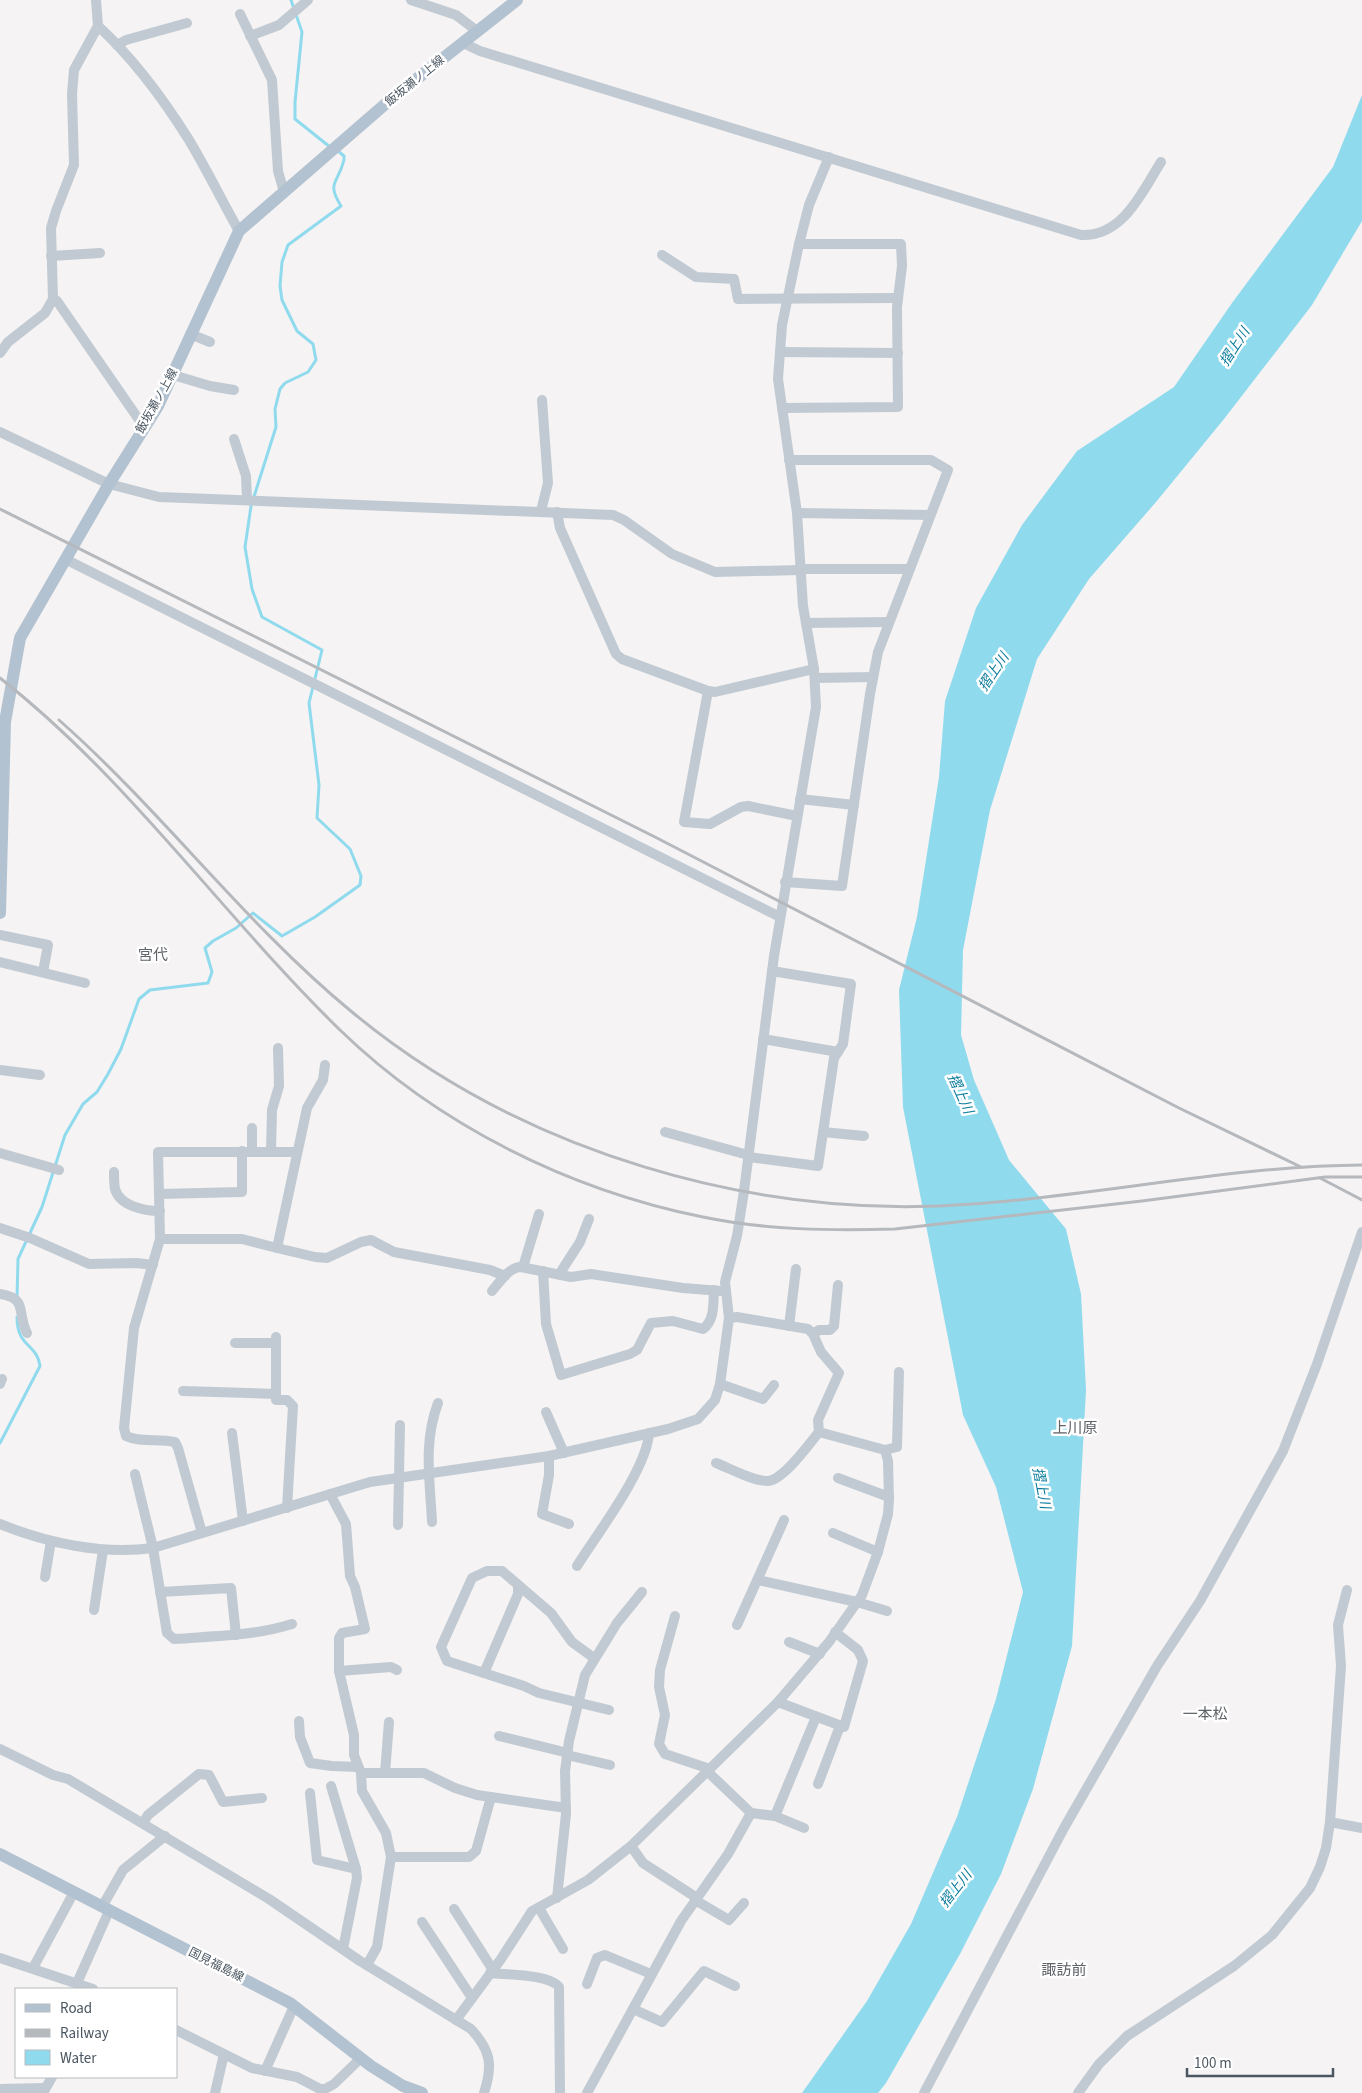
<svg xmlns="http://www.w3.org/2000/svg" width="1362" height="2093" font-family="'Source Sans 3','Noto Sans JP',sans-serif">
  <rect width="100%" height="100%" fill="#f5f3f3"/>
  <path fill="#90daee" d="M1362,95V221L1312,305L1224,419L1156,502L1089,579L1037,659L990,810L963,950L961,1035L974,1080L1009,1160L1066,1229L1081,1294L1086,1390L1072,1646L1033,1789L1001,1874L960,1954L886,2083L878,2093H802L867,2001L911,1924L957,1817L996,1699L1023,1592L996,1487L963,1415L903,1107L899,990L917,917L939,777L945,701L976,608L1022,525L1077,451L1174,387L1232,303L1333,167Z"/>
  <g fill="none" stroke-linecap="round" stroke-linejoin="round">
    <g stroke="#90daee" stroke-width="3">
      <path d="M291,0L302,32L295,102V119L330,147"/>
      <path d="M17,1299L18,1259L42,1207L65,1135L83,1104L97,1092L108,1074L121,1049L139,999L150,990L208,983L212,972L205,948L213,941L236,928L253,913L282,936L315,917L360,885L361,876L350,849L317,818L319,785L309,703L322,650L262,617L252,589L245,547L251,506L276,427L275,409L280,389L285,383L308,372L316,360L313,344L297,331L282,300L280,286L282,262L288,245L341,206C326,182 338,184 344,160V156L338,151"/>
      <path d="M0,1443L40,1366C37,1343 17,1348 17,1317"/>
    </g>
    <g stroke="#c1cad2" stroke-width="10">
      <path d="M411,0L456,15L477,31"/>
      <path d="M240,14L272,80L278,171L284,192"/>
      <path d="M98,26C133,58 164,100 189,140C207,170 222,201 239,231"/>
      <path d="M250,36L279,25L308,0"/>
      <path d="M463,43L480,51L1081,235C1123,237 1142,192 1161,162"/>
      <path d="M117,45L126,40L187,23"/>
      <path d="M662,255L696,277L734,279L738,299L898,298"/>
      <path d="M51,256L100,253"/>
      <path d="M53,299L57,301L144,427"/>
      <path d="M190,334L210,342"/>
      <path d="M780,352L898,353"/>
      <path d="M0,353L8,342L45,313L53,299L51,228L56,211L74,165L72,94L74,70L98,26L96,0"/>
      <path d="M173,375L210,386L234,390"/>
      <path d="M782,408L898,407L897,307L902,266L901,244H799"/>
      <path d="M0,432L109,484L159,497L613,515L624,520L672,554L715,572L800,570"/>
      <path d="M234,439L246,476L247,499"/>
      <path d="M541,511L548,483L542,400"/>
      <path d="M557,512L560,528L616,654L622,659L708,691L684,822L710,824L741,807L748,806L797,816"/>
      <path d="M797,513L930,515"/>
      <path d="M65,559L780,917"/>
      <path d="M800,569H910"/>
      <path d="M806,623L889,622"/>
      <path d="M815,678L873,677"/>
      <path d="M708,691L715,692L814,669"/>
      <path d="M800,799L854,805"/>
      <path d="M785,882L842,886L870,694L878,652L948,470L931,460H789"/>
      <path d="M0,935L48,945L43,972"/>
      <path d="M0,962L85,983"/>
      <path d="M763,1039L838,1052"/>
      <path d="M0,1070L40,1075"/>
      <path d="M665,1132L748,1155"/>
      <path d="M823,1132L864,1136"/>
      <path d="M271,1150L272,1110L279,1086L278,1048"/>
      <path d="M252,1151V1128"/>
      <path d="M0,1153L59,1170"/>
      <path d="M748,1157L818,1166L834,1058L843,1044L851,984L772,971"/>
      <path d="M114,1172C114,1177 114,1184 115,1189C120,1206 144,1211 160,1211"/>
      <path d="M159,1194L242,1192V1151"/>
      <path d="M0,1228L30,1238L89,1264L137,1263L153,1265"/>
      <path d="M160,1239H242L277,1248L307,1108L323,1080L325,1065"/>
      <path d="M277,1248L315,1257L327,1258L361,1242L371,1240L394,1252L490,1270L505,1276"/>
      <path d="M523,1267L539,1214"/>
      <path d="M543,1271L546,1324L561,1375L630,1354L637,1350L651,1323L673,1321L703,1329C715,1320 713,1304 714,1290"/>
      <path d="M561,1275L562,1270L580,1242L589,1219"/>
      <path d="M492,1291C500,1282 509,1267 521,1267L571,1277L591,1274L683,1288L721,1291"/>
      <path d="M0,1294C29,1299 16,1312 27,1333"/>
      <path d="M729,1318L737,1317L808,1329L813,1334L821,1352L839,1373L818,1420L819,1432"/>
      <path d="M789,1326L796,1269"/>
      <path d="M813,1334L819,1330H830L834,1326L838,1285"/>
      <path d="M276,1337V1400H287L293,1406L287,1508"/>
      <path d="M235,1343H276"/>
      <path d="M0,1384L2,1379"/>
      <path d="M720,1384L763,1399L774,1385"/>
      <path d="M183,1391L276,1394"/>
      <path d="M546,1412L564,1453"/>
      <path d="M232,1433L243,1521"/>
      <path d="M885,1450L897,1447L899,1372"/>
      <path d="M549,1456V1475L542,1514L569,1524"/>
      <path d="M135,1474L153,1548L167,1633L174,1639C213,1636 254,1636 292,1624"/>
      <path d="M838,1478L889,1497"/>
      <path d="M330,1494L346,1524L350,1576L355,1587L365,1629L342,1633L339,1638V1671L354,1735V1755L361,1773L362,1791L386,1833L391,1857L377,1947L367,1965"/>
      <path d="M432,1522C430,1480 423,1443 438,1403"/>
      <path d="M0,1524C47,1543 102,1555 153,1548L370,1482L549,1456L668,1429L698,1419L715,1400L720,1384L729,1318L725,1282L737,1236L744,1191L774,956L816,707L814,669L803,606L797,513L778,379L782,325L799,244L809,205L829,157"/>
      <path d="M398,1525L400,1425"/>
      <path d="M202,1533L178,1448L175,1442C159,1438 140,1443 126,1436L124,1428L134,1328L160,1239L158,1152H297"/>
      <path d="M833,1533L878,1552"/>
      <path d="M577,1566C597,1534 647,1469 649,1433"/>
      <path d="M45,1577L51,1541"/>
      <path d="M758,1580L857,1602L887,1611"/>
      <path d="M160,1592L231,1588L236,1635"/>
      <path d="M94,1610L103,1550"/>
      <path d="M675,1616L660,1670L659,1687L665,1715L659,1744L665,1754L710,1769"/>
      <path d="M737,1625L784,1520"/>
      <path d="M789,1642L820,1654"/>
      <path d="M594,1658L572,1642L551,1613L502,1571H487L472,1578L441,1647L447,1661L524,1686L539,1693L609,1710"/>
      <path d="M339,1671L391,1667L397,1670"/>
      <path d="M484,1673L518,1594V1586"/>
      <path d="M778,1702L844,1727L863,1661L858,1650L835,1632"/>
      <path d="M299,1721L300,1737L310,1763L332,1766L358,1767"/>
      <path d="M499,1736L568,1753"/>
      <path d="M0,1749L53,1775L68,1779L269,1899L360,1961L471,2029C491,2051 493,2065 484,2093"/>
      <path d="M567,1755L610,1765"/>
      <path d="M708,1772L751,1813L775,1816L804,1828"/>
      <path d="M361,1773H424L455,1788L477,1795L566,1808"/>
      <path d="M385,1773L389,1722"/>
      <path d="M818,1784L840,1726"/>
      <path d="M331,1786L356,1869L357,1878L343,1949"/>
      <path d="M310,1793L317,1860L356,1869"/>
      <path d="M775,1816L816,1717"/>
      <path d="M1330,1822L1362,1828"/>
      <path d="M143,1823L148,1815L199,1774L209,1775L223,1802L262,1798"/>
      <path d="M631,1846L643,1863L697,1898"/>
      <path d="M391,1857H469L476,1851L491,1797"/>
      <path d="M557,1898L566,1814L565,1771L569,1741L585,1675L617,1623L642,1592"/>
      <path d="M695,1900L729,1920L744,1903"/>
      <path d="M102,1907L123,1870L165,1836"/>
      <path d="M539,1908L563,1949"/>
      <path d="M454,1909L493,1970"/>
      <path d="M422,1922L472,1998"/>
      <path d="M0,1958L93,1989"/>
      <path d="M33,1968L74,1892"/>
      <path d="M490,1973C506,1975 549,1974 559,1987L560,2093"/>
      <path d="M77,1983L109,1911"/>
      <path d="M587,1984L597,1958L605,1955L651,1974"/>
      <path d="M633,2009L662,2022L704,1971L735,1986"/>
      <path d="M456,2020L501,1959L532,1911L588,1880L631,1846L778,1702L829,1642L862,1595L878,1552L888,1514L889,1499L888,1461L885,1450L819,1432C810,1443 782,1482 767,1481C753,1481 729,1468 716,1463"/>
      <path d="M176,2030L252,2068L297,2077L320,2089H325L334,2084L361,2058"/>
      <path d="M265,2071L294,2006"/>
      <path d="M0,2089L45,2088"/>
      <path d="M43,2093L52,2077"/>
      <path d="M215,2093L224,2054"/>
      <path d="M587,2093L681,1921L728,1854L751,1813"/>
      <path d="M924,2093L1064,1828L1157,1666L1200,1601L1283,1451L1317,1364L1362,1232"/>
      <path d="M1078,2093L1099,2064L1127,2036L1234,1966L1272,1935L1310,1888L1320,1867L1326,1848L1330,1822L1341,1666L1338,1625L1347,1590"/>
    </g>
    <g stroke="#b3c2d1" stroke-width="12">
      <path d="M0,913L5,722L20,638L109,484L158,406L239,231L390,100L517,0"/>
      <path d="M0,1854L290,2003L371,2066L403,2086L422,2093"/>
    </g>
    <g stroke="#b5b8bd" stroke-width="3">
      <path d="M0,509L655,837L1179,1108L1301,1167"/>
      <path d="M0,678C129,779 223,916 340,1030C438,1125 569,1190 703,1217C765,1230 831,1231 895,1229L1142,1201L1325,1177H1362"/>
      <path d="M59,720C163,812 245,924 352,1012C521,1152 755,1221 973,1204C1103,1195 1232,1166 1362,1165"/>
      <path d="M1320,1178L1362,1200"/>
    </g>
  </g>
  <g text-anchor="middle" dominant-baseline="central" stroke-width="5" stroke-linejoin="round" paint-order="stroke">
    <g font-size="12" fill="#4a5661" stroke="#fff">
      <text transform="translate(415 81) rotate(-39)">飯坂瀬ノ上線</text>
      <text transform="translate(157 401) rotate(-61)">飯坂瀬ノ上線</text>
      <text transform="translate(216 1965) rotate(27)">国見福島線</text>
    </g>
    <g font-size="14" font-style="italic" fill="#0c7c9b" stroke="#fff">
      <text transform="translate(1235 347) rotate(-57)">摺上川</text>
      <text transform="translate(994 672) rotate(-56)">摺上川</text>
      <text transform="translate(960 1094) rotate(66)">摺上川</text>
      <text transform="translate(1041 1488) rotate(79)">摺上川</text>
      <text transform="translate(956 1889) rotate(-52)">摺上川</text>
    </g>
    <g font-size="15" fill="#5f6368" stroke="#fff">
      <text x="153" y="955">宮代</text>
      <text x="1075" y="1428">上川原</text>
      <text x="1205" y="1714">一本松</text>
      <text x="1064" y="1970">諏訪前</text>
    </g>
  </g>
  <rect x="15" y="1988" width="162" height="90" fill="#ffffff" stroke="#b7bbc0"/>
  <rect x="25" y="2004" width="25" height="8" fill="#b3c2d1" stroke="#b7bbc0"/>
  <text x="60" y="2013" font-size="15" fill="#4a5661">Road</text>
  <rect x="25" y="2029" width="25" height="8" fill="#b5b8bd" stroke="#b7bbc0"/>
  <text x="60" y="2038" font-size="15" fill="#4a5661">Railway</text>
  <rect x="25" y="2050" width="25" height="15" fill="#90daee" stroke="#b7bbc0"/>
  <text x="60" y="2063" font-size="15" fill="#4a5661">Water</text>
  <path d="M1187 2068v8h146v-8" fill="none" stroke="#4a5661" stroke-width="2.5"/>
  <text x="1194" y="2068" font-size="15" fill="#4a5661" stroke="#ffffff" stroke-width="4" paint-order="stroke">100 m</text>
</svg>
